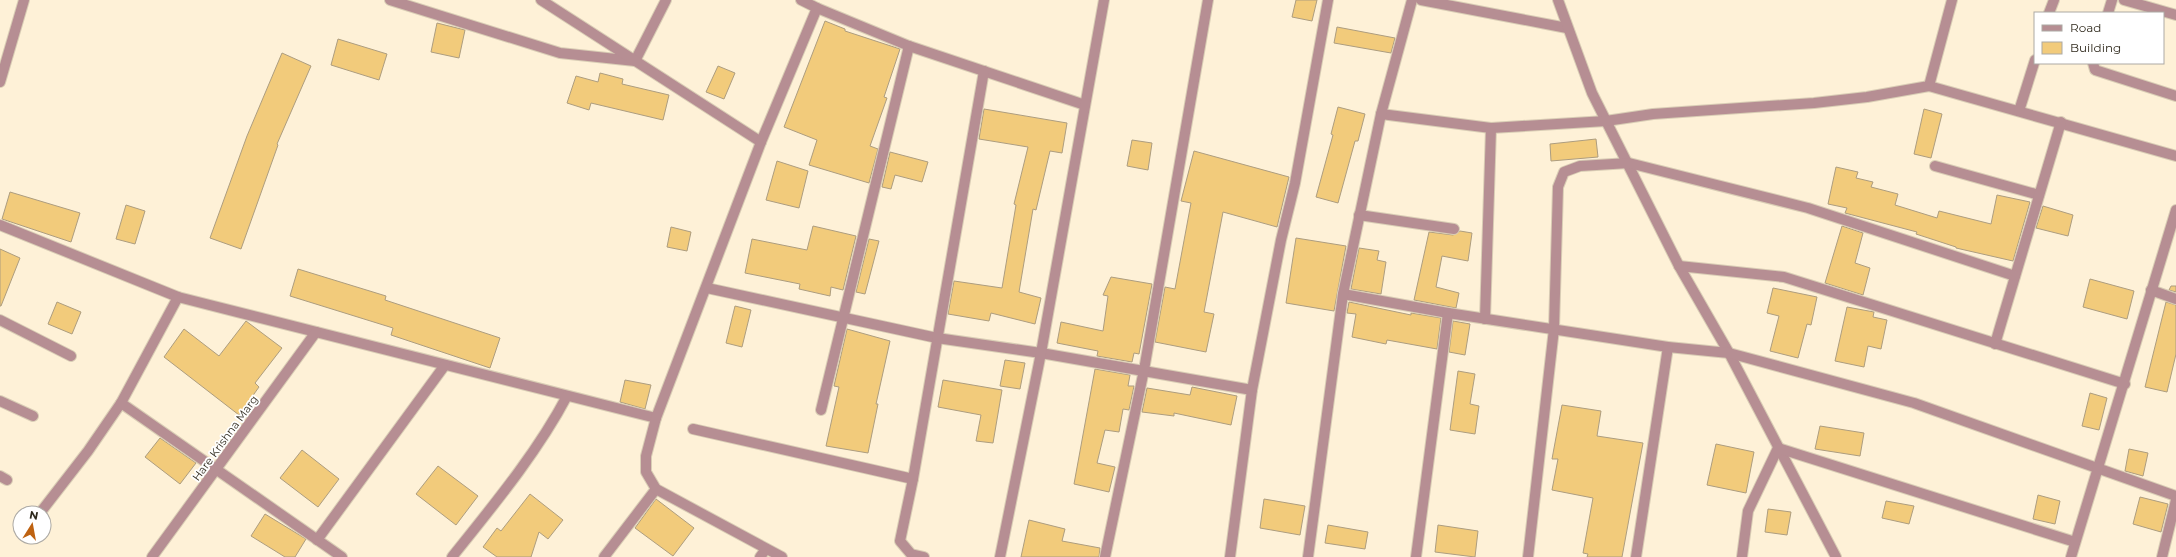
<svg xmlns="http://www.w3.org/2000/svg" width="2176" height="557" font-family="Montserrat,sans-serif">
  <rect width="100%" height="100%" fill="#fef1d7"/>
  <g fill="#f2cb7b" stroke="#ad9d7f">
    <path d="M1296,0H1317L1312,21L1292,17Z"/>
    <path d="M825,21L845,29V31L900,49L884,97L887,98L870,146L878,149L869,183L809,165L817,140L784,127Z"/>
    <path d="M437,23L465,30L459,58L431,52Z"/>
    <path d="M1337,27L1395,38L1391,53L1334,43Z"/>
    <path d="M338,39L387,54L379,80L331,65Z"/>
    <path d="M282,53L311,66L277,144L278,145L241,249L210,238L247,136Z"/>
    <path d="M718,66L735,73L724,99L706,92Z"/>
    <path d="M600,73L623,79L622,84L669,95L663,120L591,103L589,110L567,103L576,76L598,82Z"/>
    <path d="M1338,107L1365,114L1358,141H1355L1338,203L1316,197L1333,135L1331,134Z"/>
    <path d="M984,109L1067,123L1062,153L1050,151L1036,210L1033,209L1019,292L1041,298L1035,324L991,313L989,321L948,314L954,281L1002,288L1016,205L1014,204L1028,147L979,139Z"/>
    <path d="M1924,109L1942,114L1931,158L1914,154Z"/>
    <path d="M1596,139L1598,157L1551,161L1550,144Z"/>
    <path d="M1132,140L1152,143L1148,170L1127,166Z"/>
    <path d="M1194,151L1289,177L1277,227L1223,212L1204,312L1214,314L1206,352L1155,342L1165,287L1175,289L1191,203L1181,201Z"/>
    <path d="M890,152L928,162L922,182L895,175L891,189L882,187Z"/>
    <path d="M777,161L808,171L799,208L766,200Z"/>
    <path d="M1836,167L1858,172L1856,178L1873,182L1871,187L1898,194L1895,205L1937,218L1939,211L1991,224L1997,195L2030,202L2013,261L1956,248V247L1916,234L1917,232L1845,213L1847,208L1828,204Z"/>
    <path d="M10,192L80,213L71,242L2,219Z"/>
    <path d="M126,205L145,211L135,244L116,239Z"/>
    <path d="M2043,206L2073,215L2068,236L2036,228Z"/>
    <path d="M813,226L856,236L843,290L831,287L830,296L799,289L800,284L745,273L752,239L807,250Z"/>
    <path d="M1842,226L1863,233L1855,263L1870,268L1863,295L1825,283Z"/>
    <path d="M671,227L691,232L687,251L667,247Z"/>
    <path d="M1460,231L1472,233L1468,261L1442,256L1436,287L1459,293L1456,308L1414,300L1429,232L1453,235Z"/>
    <path d="M1296,238L1346,246L1334,311L1286,303Z"/>
    <path d="M869,239L879,241L865,294L856,292Z"/>
    <path d="M1359,248L1379,251L1377,260L1386,262L1381,294L1351,289Z"/>
    <path d="M0,249L20,258L1,306H0Z"/>
    <path d="M298,269L386,296L385,300L500,338L490,368L391,335L393,328L290,296Z"/>
    <path d="M1111,277L1152,284L1139,354L1134,353L1132,362L1097,356L1098,351L1057,343L1061,322L1103,331L1108,296L1103,295Z"/>
    <path d="M2090,279L2134,291L2127,319L2083,307Z"/>
    <path d="M2171,286H2176V292L2169,290Z"/>
    <path d="M1773,288L1817,297L1811,325L1807,324L1798,358L1770,351L1779,316L1767,313Z"/>
    <path d="M57,302L81,312L72,334L48,324Z"/>
    <path d="M1349,302L1411,315V313L1441,318L1437,349L1387,340L1386,344L1352,337L1356,314L1347,313Z"/>
    <path d="M2166,302L2176,305V354L2167,392L2145,387Z"/>
    <path d="M735,306L751,310L742,347L726,343Z"/>
    <path d="M1847,307L1874,312L1873,317L1887,320L1881,349L1868,346L1864,367L1835,361Z"/>
    <path d="M246,321L282,348L255,383L259,387L239,415L164,357L184,329L219,356Z"/>
    <path d="M1453,321L1470,324L1465,355L1449,352Z"/>
    <path d="M847,329L890,341L876,404H878L868,453L826,446L839,387L834,386Z"/>
    <path d="M1005,360L1025,363L1020,389L1000,386Z"/>
    <path d="M1095,369L1130,375L1128,386H1134L1129,410L1123,409L1119,432L1105,430L1097,463L1115,467L1109,492L1074,484Z"/>
    <path d="M1458,371L1475,374L1470,404L1479,406L1475,434L1450,430Z"/>
    <path d="M625,380L651,385L645,409L620,402Z"/>
    <path d="M943,380L1002,390L993,443L976,441L981,415L938,407Z"/>
    <path d="M1192,387L1237,396L1231,425L1174,413V416L1142,412L1147,388L1190,395Z"/>
    <path d="M2090,393L2107,398L2099,430L2082,426Z"/>
    <path d="M1562,405L1601,411L1597,436L1643,443L1622,557H1587L1588,554L1583,553L1593,498L1552,490L1558,459H1552Z"/>
    <path d="M1820,426L1864,433L1860,456L1815,449Z"/>
    <path d="M160,438L196,463L180,484L145,457Z"/>
    <path d="M1716,444L1754,452L1746,493L1707,485Z"/>
    <path d="M2129,449L2148,453L2143,476L2125,471Z"/>
    <path d="M302,450L339,479L318,507L280,478Z"/>
    <path d="M438,466L478,496L456,525L416,494Z"/>
    <path d="M530,494L563,520L548,539L539,532L531,557H497L483,547L497,528L501,531Z"/>
    <path d="M2038,495L2060,501L2055,524L2033,519Z"/>
    <path d="M2140,497L2168,504L2161,532L2133,524Z"/>
    <path d="M656,499L694,528L673,556L635,528Z"/>
    <path d="M1264,499L1305,506L1300,535L1260,528Z"/>
    <path d="M1886,501L1914,506L1909,524L1882,518Z"/>
    <path d="M1768,509L1791,512L1787,535L1765,532Z"/>
    <path d="M265,514L306,539L295,557H285L251,536Z"/>
    <path d="M1029,520L1065,529L1062,541L1100,548L1099,557H1021Z"/>
    <path d="M1328,525L1368,532L1365,549L1325,543Z"/>
    <path d="M1438,525L1478,531L1475,557L1435,552Z"/>
  </g>
  <g fill="none" stroke-linecap="round" stroke-linejoin="round">
    <defs>
      <g id="minor">
        <path d="M390,0L560,53L635,61L666,0"/>
        <path d="M541,0L761,142"/>
        <path d="M1421,0L1567,28"/>
        <path d="M1558,0L1592,93L1679,266L1729,353L1836,557"/>
        <path d="M2124,0L2176,15"/>
        <path d="M817,8L909,46L1085,105"/>
        <path d="M2049,13L2054,0"/>
        <path d="M2108,13L2112,0"/>
        <path d="M2093,63L2095,70L2176,96"/>
        <path d="M0,82L24,0"/>
        <path d="M1929,86L2176,156"/>
        <path d="M2019,111L2035,60"/>
        <path d="M1381,114L1491,128L1606,121L1653,114L1814,103L1867,97L1929,86L1952,0"/>
        <path d="M1935,166L2039,195"/>
        <path d="M1359,215L1454,229"/>
        <path d="M0,225L178,297L656,418"/>
        <path d="M1679,266L1784,277L2125,384"/>
        <path d="M707,288L937,338L1041,353L1252,390"/>
        <path d="M2151,290L2176,299"/>
        <path d="M1343,294L1448,313L1668,347L1729,353L1914,403L2176,496"/>
        <path d="M1485,319L1491,128"/>
        <path d="M0,320L71,356"/>
        <path d="M1995,344L2061,122"/>
        <path d="M0,401L33,416"/>
        <path d="M121,403L342,557"/>
        <path d="M821,410L909,46"/>
        <path d="M693,429L913,479"/>
        <path d="M0,476L7,480"/>
        <path d="M40,513L88,451L121,403L178,297"/>
        <path d="M317,540L445,365"/>
        <path d="M152,557L316,332"/>
        <path d="M452,557C492,507 537,453 567,396"/>
        <path d="M604,557L656,489"/>
        <path d="M760,557L766,549"/>
        <path d="M782,557L656,489L646,472V456L656,418L761,142L817,8L801,0"/>
        <path d="M924,557L911,554L900,541L913,479L984,71"/>
        <path d="M1000,557L1041,353L1104,0"/>
        <path d="M1105,557L1144,370L1208,0"/>
        <path d="M1230,557L1252,390L1281,240L1295,183L1328,0"/>
        <path d="M1308,557L1343,294L1381,114L1412,0"/>
        <path d="M1416,557L1448,313"/>
        <path d="M1528,557L1554,329L1558,187L1564,172L1580,166L1629,163L1808,208L2015,276"/>
        <path d="M1636,557L1668,347"/>
        <path d="M1742,557L1748,511L1778,448L2075,542"/>
        <path d="M2071,557L2176,210"/>
        <path d="M2162,557L2176,500"/>
      </g>
    </defs>
    <use href="#minor" stroke="#d9cdb5" stroke-width="12"/>
    <use href="#minor" stroke="#b68e93" stroke-width="10"/>
  </g>
  <g text-anchor="middle" dominant-baseline="central" stroke-width="3.5" stroke-linejoin="round" paint-order="stroke">
    <g font-size="11" fill="#2f291c" stroke="#fff">
      <text transform="translate(225 438) rotate(-54)">Hare Krishna Marg</text>
    </g>
  </g>
  <rect x="2034" y="12" width="130" height="52" fill="#ffffff" stroke="#aca9a4"/>
  <rect x="2042" y="25" width="20" height="6" fill="#b68e93" stroke="#aca9a4"/>
  <text x="2070" y="32" font-size="12" fill="#2f291c">Road</text>
  <rect x="2042" y="42" width="20" height="12" fill="#f2cb7b" stroke="#aca9a4"/>
  <text x="2070" y="52" font-size="12" fill="#2f291c">Building</text>
  <g transform="translate(32 525) rotate(11)"><circle r="19" fill="#ffffff" stroke="#aca9a4"/>
  <path d="M0-3L7 15L0 10L-7 15Z" fill="#be6211"/>
  <text y="-6" font-size="11" font-weight="bold" text-anchor="middle" fill="#2f291c">N</text>
  </g>
</svg>
